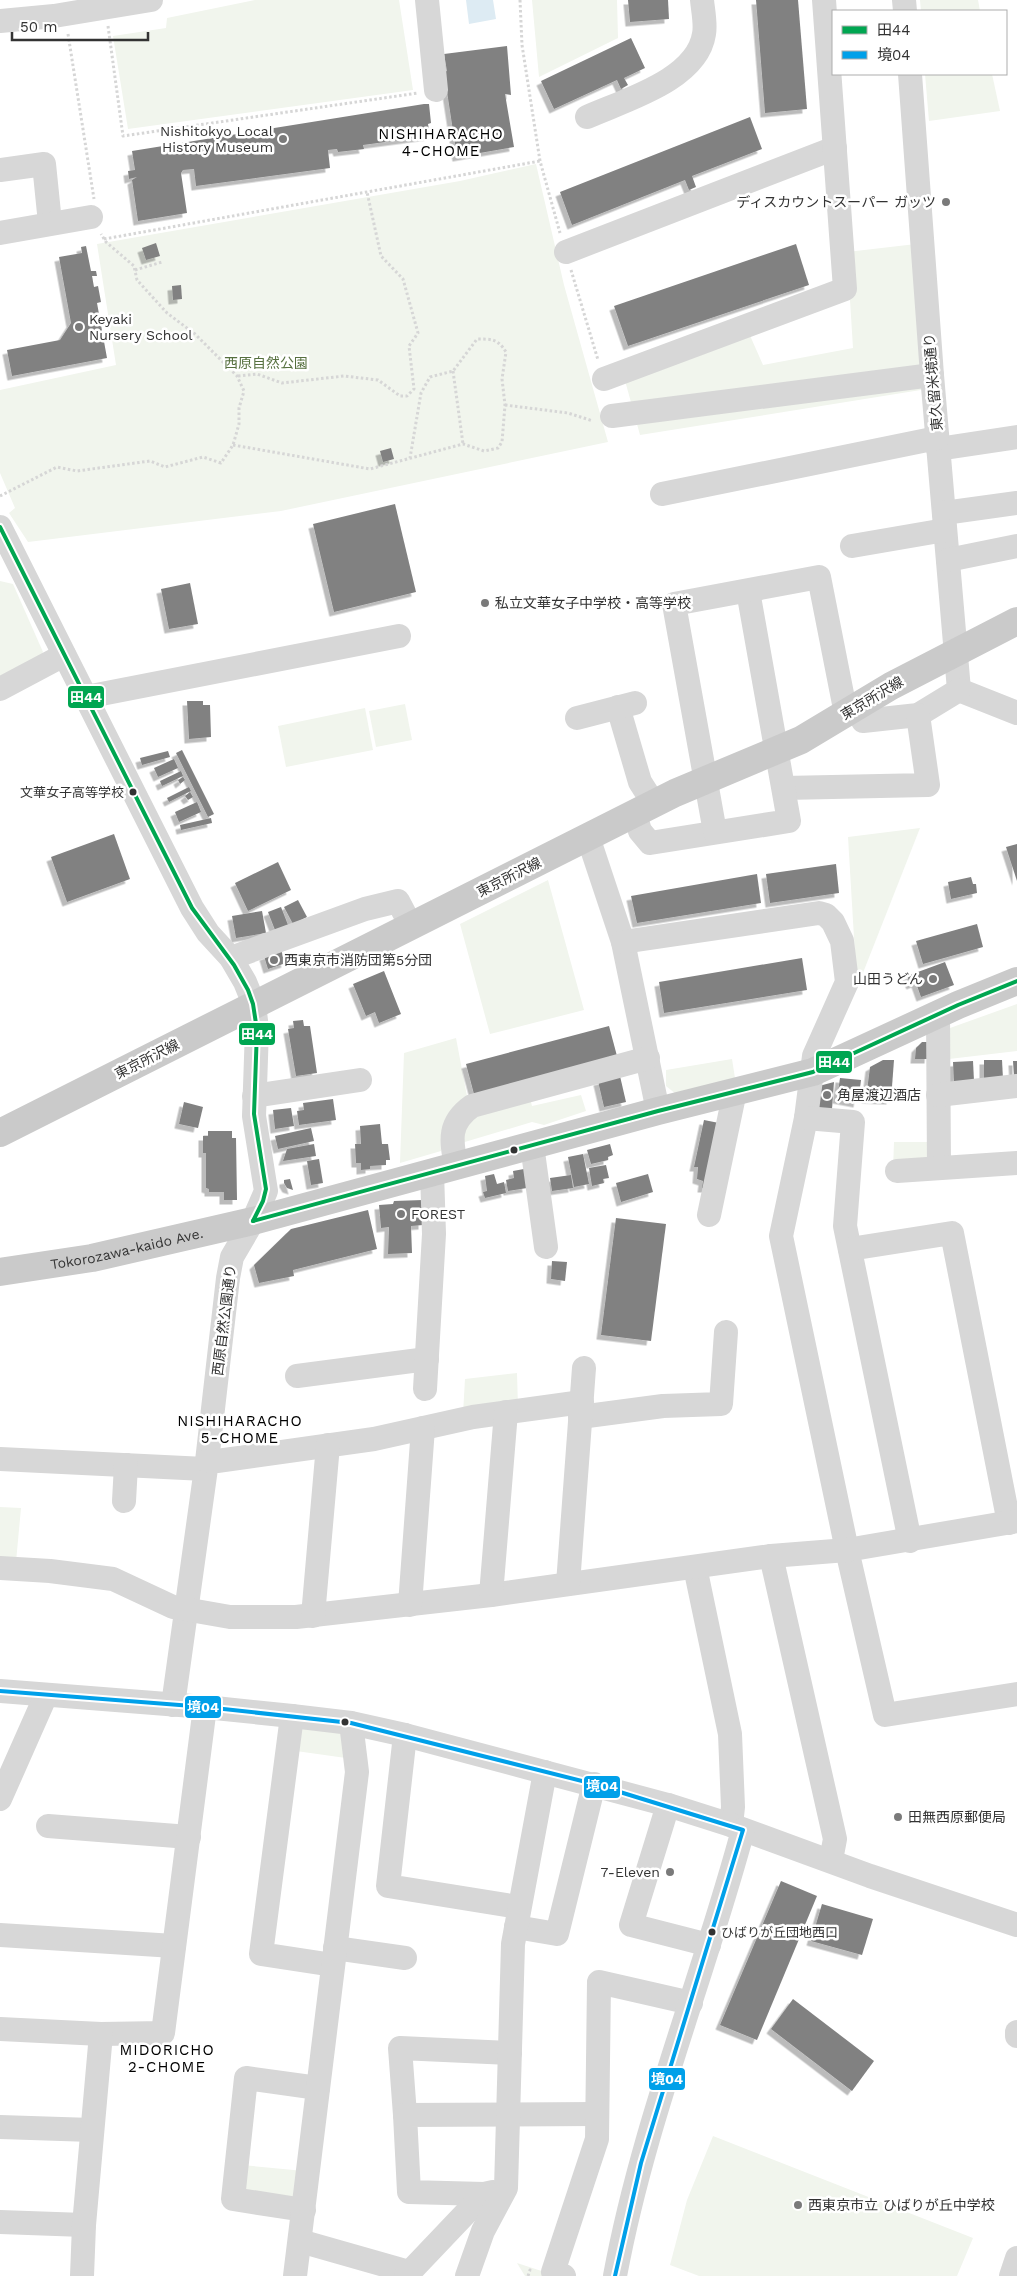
<svg xmlns="http://www.w3.org/2000/svg" width="1017" height="2276" font-family="'Work Sans','Noto Sans JP',sans-serif">
  <defs>
    <filter id="shadow"><feDropShadow dx="-4.5" dy="4.5" stdDeviation="0" flood-color="#0004"/></filter>
  </defs>
  <rect width="100%" height="100%" fill="#fff"/>
  <g fill="#f1f5ed">
    <path d="M255,0H399L413,90L128,129L113,36L166,28L167,18Z"/>
    <path d="M532,0H617L618,38L539,77Z"/>
    <path d="M920,0H978L980,11H921Z"/>
    <path d="M925,74H992L1000,111L929,121Z"/>
    <path d="M536,164L564,285L608,442L281,511L28,542L9,513L15,508L0,473V390L116,365L97,244L460,181Z"/>
    <path d="M916,244L927,389L640,435L624,377L748,331L763,365L853,348L847,252Z"/>
    <path d="M0,581L13,584L43,652L37,661L0,678Z"/>
    <path d="M405,704L412,740L376,747L369,711Z"/>
    <path d="M365,708L373,750L286,767L278,726Z"/>
    <path d="M920,828L857,988L848,837Z"/>
    <path d="M548,880L584,1010L490,1034L460,924Z"/>
    <path d="M1017,1004V1051L949,1059L950,1028Z"/>
    <path d="M456,1038L467,1096C446,1114 440,1122 441,1151L400,1163L404,1053Z"/>
    <path d="M732,1059L735,1078L676,1094L666,1086V1070Z"/>
    <path d="M581,1095L586,1111L544,1125L532,1122L458,1144L467,1115L530,1098L532,1106Z"/>
    <path d="M894,1142H937V1167L893,1170Z"/>
    <path d="M517,1373L518,1407L463,1414L465,1379Z"/>
    <path d="M0,1507L21,1508L16,1562L0,1561Z"/>
    <path d="M297,1725L356,1730L353,1759L296,1751Z"/>
    <path d="M713,2136L973,2238L957,2276H699L670,2265L687,2200Z"/>
    <path d="M242,2165L304,2171L300,2205L237,2195Z"/>
    <path d="M517,2263L557,2276H525Z"/>
  </g>
  <path fill="#ddebf3" d="M466,0H493L496,19L469,24Z"/>
  <g fill="#818181" filter="url(#shadow)">
    <path d="M628,0H668L669,19L630,22Z"/>
    <path d="M756,0H798L807,109L765,113Z"/>
    <path d="M631,38L645,68L624,78L628,85L621,89L617,80L554,109L541,81Z"/>
    <path d="M507,46L511,95L505,94L514,147L457,157L444,72L447,71L444,54Z"/>
    <path d="M424,104H429L431,123L428,124L430,136L363,145L364,149L338,152L337,149L328,150L330,168L196,186L194,169L183,170L181,173L187,213L138,221L132,180L137,177L129,179L128,171L135,170L132,151Z"/>
    <path d="M750,117L762,149L692,176L696,187L689,190L685,180L572,225L560,192Z"/>
    <path d="M156,243L160,256L146,260L142,248Z"/>
    <path d="M796,244L809,285L628,346L614,306Z"/>
    <path d="M86,246L91,271H96L97,276H92L94,287L98,286L101,302L97,303L107,358L12,376L7,350L60,340L71,323L59,257L82,253L81,247Z"/>
    <path d="M181,285L182,299L173,300L172,286Z"/>
    <path d="M391,448L394,459L383,462L380,451Z"/>
    <path d="M395,504L416,592L334,612L313,524Z"/>
    <path d="M190,583L198,624L169,629L161,589Z"/>
    <path d="M187,701H203V705H210L211,737L189,739Z"/>
    <path d="M182,750L214,814L208,817L176,753Z"/>
    <path d="M168,751L170,757L142,765L140,758Z"/>
    <path d="M174,759L178,768L158,777L154,768Z"/>
    <path d="M181,771L183,776L162,786L160,781Z"/>
    <path d="M183,777L185,780L180,784L178,780Z"/>
    <path d="M189,787L191,791L169,802L167,798Z"/>
    <path d="M190,792L193,797L188,800L185,796Z"/>
    <path d="M197,802L201,812L179,822L175,812Z"/>
    <path d="M211,818L212,823L181,830L180,825Z"/>
    <path d="M114,834L130,879L67,902L51,857Z"/>
    <path d="M1017,844V881L1006,847Z"/>
    <path d="M278,862L291,890L248,911L235,883Z"/>
    <path d="M836,864L839,893L770,903L766,874Z"/>
    <path d="M757,874L761,903L637,923L631,896Z"/>
    <path d="M971,877L973,884H976L977,893L951,899L948,882Z"/>
    <path d="M298,900L307,917L293,924L284,907Z"/>
    <path d="M281,907L288,925L275,930L268,912Z"/>
    <path d="M262,911L266,933L236,938L232,916Z"/>
    <path d="M977,924L983,947L923,964L916,941Z"/>
    <path d="M281,950L286,963L268,969L264,956Z"/>
    <path d="M802,958L807,990L664,1013L659,982Z"/>
    <path d="M945,962L954,985L921,997L916,983L911,985L907,976Z"/>
    <path d="M384,971L401,1014L379,1023L375,1012L366,1016L353,984Z"/>
    <path d="M303,1020L304,1026H310L317,1073L296,1076L288,1029L294,1028L293,1021Z"/>
    <path d="M609,1026L617,1056L474,1094L466,1064Z"/>
    <path d="M922,1042H930L929,1059H915L916,1048Z"/>
    <path d="M883,1060H894L891,1100L866,1099L870,1067Z"/>
    <path d="M984,1060H1002L1003,1079L984,1080Z"/>
    <path d="M973,1061L974,1081L954,1083L953,1062Z"/>
    <path d="M1013,1061H1017V1077H1014Z"/>
    <path d="M620,1076L626,1102L604,1107L598,1081Z"/>
    <path d="M840,1078L861,1080L858,1103L837,1099Z"/>
    <path d="M834,1082L832,1109L818,1110L819,1086Z"/>
    <path d="M333,1099L336,1120L299,1125L297,1111L304,1110L303,1103Z"/>
    <path d="M184,1102L203,1107L198,1128L179,1124Z"/>
    <path d="M291,1108L294,1126L275,1129L273,1110Z"/>
    <path d="M704,1120L719,1123L708,1188H702L703,1181L697,1179L698,1167H694Z"/>
    <path d="M380,1124L382,1144H388L390,1160H386V1165L370,1166V1169L361,1170V1163H356L355,1144H361L360,1126Z"/>
    <path d="M311,1128L314,1141L278,1149L275,1136Z"/>
    <path d="M208,1131H232V1138H236L237,1200H224V1192H209V1189L206,1188V1153H203V1136H208Z"/>
    <path d="M314,1144L316,1156L283,1161L287,1149Z"/>
    <path d="M610,1144L613,1155L608,1157V1160L591,1164L587,1150Z"/>
    <path d="M583,1154L589,1184L574,1187L568,1157Z"/>
    <path d="M319,1159L323,1183L311,1185L307,1161Z"/>
    <path d="M606,1165L609,1178L603,1179L604,1183L592,1186L589,1168Z"/>
    <path d="M524,1169L527,1188L508,1191L506,1180L514,1178L513,1171Z"/>
    <path d="M494,1174L497,1184L504,1182L506,1193L485,1198L483,1192L487,1191L485,1176Z"/>
    <path d="M648,1174L653,1192L621,1202L616,1183Z"/>
    <path d="M571,1175L573,1188L552,1191L550,1178Z"/>
    <path d="M290,1179L293,1190L287,1188L284,1183V1180Z"/>
    <path d="M423,1200V1225L411,1226L412,1253L388,1254L389,1227L381,1228L379,1205L393,1204L394,1201Z"/>
    <path d="M368,1210L377,1249L293,1270L294,1276L259,1283L254,1265L291,1229Z"/>
    <path d="M616,1218L666,1224L651,1341L601,1335Z"/>
    <path d="M552,1261L567,1262L565,1281L551,1279Z"/>
    <path d="M781,1881L817,1896L757,2040L720,2025Z"/>
    <path d="M822,1904L873,1919L862,1955L811,1941Z"/>
    <path d="M793,1999L874,2061L852,2091L771,2029Z"/>
  </g>
  <g fill="none" stroke-linecap="round" stroke-linejoin="round">
    <g stroke="#d6d6d6" stroke-width="3" stroke-dasharray="2.5 2.5" stroke-linecap="butt">
      <path d="M520,0L522,45L540,161L560,233"/>
      <path d="M108,26L123,136L418,93"/>
      <path d="M68,34L94,199"/>
      <path d="M104,239L540,161"/>
      <path d="M135,270L162,262"/>
      <path d="M571,270L598,360"/>
      <path d="M453,371L463,444"/>
      <path d="M238,376L257,374L282,383L344,376L378,380L400,396H407L414,389L409,346L418,333L403,279L381,256L367,192"/>
      <path d="M505,405L568,413L593,421"/>
      <path d="M233,445L370,469L463,444L484,451L498,448L502,442L505,405L502,379L506,352C498,339 492,339 477,339L453,371L430,377L421,393L410,458"/>
      <path d="M0,496L57,467L77,471L150,461L165,467L203,457L221,463L233,445L239,424V408L244,391L237,376L195,334L167,313L137,280L134,266L106,242L101,234"/>
      <path d="M528,2276L530,2270L533,2271"/>
    </g>
    <g stroke="#d7d7d7" stroke-width="24">
      <path d="M427,0L436,90"/>
      <path d="M904,0L905,11"/>
      <path d="M0,21L54,16L151,0"/>
      <path d="M910,74L932,375L959,690"/>
      <path d="M587,117C625,100 697,80 704,34C706,24 703,11 702,0"/>
      <path d="M0,170L44,164L50,223"/>
      <path d="M0,233L91,217"/>
      <path d="M566,252L835,148"/>
      <path d="M604,379L845,289L824,0"/>
      <path d="M612,416L932,375"/>
      <path d="M938,449L1017,437"/>
      <path d="M662,494L937,438"/>
      <path d="M944,513L1017,503"/>
      <path d="M0,527L192,908L208,933L231,958L245,982L254,1004L257,1029L254,1116L266,1191L253,1221L232,1257L228,1278L207,1461L173,1705"/>
      <path d="M852,546L945,530"/>
      <path d="M948,560L1017,546"/>
      <path d="M0,689L64,655"/>
      <path d="M959,690L1017,713"/>
      <path d="M86,697L399,636"/>
      <path d="M618,707L640,782L654,804"/>
      <path d="M856,707L863,721L918,715L959,690"/>
      <path d="M577,718L635,703"/>
      <path d="M784,788L928,785L918,715"/>
      <path d="M635,814L640,831L650,843L789,821L748,591"/>
      <path d="M715,832L674,604L819,577L846,714"/>
      <path d="M588,837L623,942L658,1111"/>
      <path d="M623,942L819,913L826,915L833,922L842,941L847,982L814,1056L806,1118L781,1236L847,1550L885,1715L1017,1694"/>
      <path d="M231,958L365,909L398,901L411,926"/>
      <path d="M938,1014L939,1168"/>
      <path d="M938,1095L1017,1086"/>
      <path d="M254,1096L360,1080"/>
      <path d="M806,1118L853,1122L845,1226L910,1541"/>
      <path d="M532,1145L546,1247"/>
      <path d="M456,1166C451,1140 448,1123 472,1106L648,1058"/>
      <path d="M897,1171L1017,1163"/>
      <path d="M709,1215L735,1091"/>
      <path d="M850,1249L952,1233L1009,1523"/>
      <path d="M297,1376L427,1359"/>
      <path d="M425,1389L434,1234L432,1172"/>
      <path d="M580,1417L663,1406L721,1404L726,1332"/>
      <path d="M0,1459L205,1469"/>
      <path d="M207,1461H217L374,1439L473,1417L582,1402"/>
      <path d="M124,1501L126,1465"/>
      <path d="M771,1556L835,1839L831,1860"/>
      <path d="M695,1567L730,1734L733,1807L731,1825"/>
      <path d="M0,1568L50,1571L113,1579L173,1607L230,1617H296L491,1595L771,1556L847,1550L1017,1521"/>
      <path d="M568,1584L584,1368"/>
      <path d="M491,1595L506,1412"/>
      <path d="M410,1605L423,1428"/>
      <path d="M313,1616L328,1445"/>
      <path d="M0,1691L205,1707L292,1716L351,1723L405,1735L668,1805L731,1825L870,1876L1017,1925"/>
      <path d="M292,1716L261,1954L333,1965"/>
      <path d="M405,1735L388,1886L518,1907"/>
      <path d="M0,1799L46,1695"/>
      <path d="M668,1805L631,1925L709,1945"/>
      <path d="M48,1826L189,1837"/>
      <path d="M516,1927L557,1934L594,1784"/>
      <path d="M0,1935L174,1946"/>
      <path d="M335,1948L405,1958"/>
      <path d="M0,2029L101,2034L163,2033L205,1707"/>
      <path d="M1017,2032V2036"/>
      <path d="M405,2115L400,2048L510,2053"/>
      <path d="M0,2127L92,2130"/>
      <path d="M484,2194L409,2192L405,2115L597,2114"/>
      <path d="M304,2210L233,2199L246,2078L318,2088"/>
      <path d="M0,2222L84,2225"/>
      <path d="M300,2241L409,2272"/>
      <path d="M82,2276L84,2225L101,2034"/>
      <path d="M295,2276L357,1772L351,1723"/>
      <path d="M406,2276L484,2194L493,2192"/>
      <path d="M467,2276L483,2231L506,2188L513,1944L545,1772"/>
      <path d="M564,2276L553,2272L597,2139L599,1982L691,2003"/>
      <path d="M615,2276C643,2124 703,1979 743,1830"/>
      <path d="M1011,2276L1017,2258"/>
    </g>
    <g stroke="#cacaca" stroke-width="28">
      <path d="M0,1133L675,793L801,740L891,686L1017,621"/>
      <path id="s1" d="M0,1272L92,1258L253,1221L658,1111L813,1072L958,1005L1017,981"/>
    </g>
    <defs>
      <g id="bus-1">
        <path d="M0,527L192,908L234,965L248,990L253,1004L257,1030L254,1114L266,1189L263,1201L253,1221"/>
        <path d="M253,1221L658,1111L813,1072L958,1005L1017,981"/>
      </g>
      <path id="bus-2" d="M0,1691L205,1707L351,1723L594,1784L743,1830L641,2163L615,2276"/>
    </defs>
    <use href="#bus-1" stroke="#fff" stroke-width="8"/>
    <use href="#bus-2" stroke="#fff" stroke-width="8"/>
    <use href="#bus-1" stroke="#00a651" stroke-width="4"/>
    <use href="#bus-2" stroke="#00a0e9" stroke-width="4"/>
  </g>
  <g fill="#7a7a7a" stroke="#fff" stroke-width="2">
    <circle cx="283" cy="139" r="5"/>
    <circle cx="946" cy="202" r="5"/>
    <circle cx="79" cy="327" r="5"/>
    <circle cx="485" cy="603" r="5"/>
    <circle cx="274" cy="960" r="5"/>
    <circle cx="933" cy="979" r="5"/>
    <circle cx="827" cy="1095" r="5"/>
    <circle cx="401" cy="1214" r="5"/>
    <circle cx="898" cy="1817" r="5"/>
    <circle cx="670" cy="1872" r="5"/>
    <circle cx="798" cy="2205" r="5"/>
  </g>
  <g fill="#333" stroke="#fff" stroke-width="2">
    <circle cx="133" cy="792" r="4.5"/>
    <circle cx="514" cy="1150" r="4.5"/>
    <circle cx="345" cy="1722" r="4.5"/>
    <circle cx="712" cy="1932" r="4.5"/>
  </g>
  <g text-anchor="middle" dominant-baseline="central" stroke-width="5" stroke-linejoin="round" paint-order="stroke">
    <g font-size="13" fill="#333" stroke="#fff" text-anchor="end">
      <text x="124" y="792">文華女子高等学校</text>
      <text x="721" y="1932" text-anchor="start">ひばりが丘団地西口</text>
    </g>
    <g font-size="14" fill="#333" stroke="#fff" text-anchor="start">
      <text x="273" y="131" text-anchor="end">Nishitokyo Local<tspan x="273" dy="16">History Museum</tspan></text>
      <text x="936" y="202" text-anchor="end">ディスカウントスーパー ガッツ</text>
      <text x="89" y="319">Keyaki<tspan x="89" dy="16">Nursery School</tspan></text>
      <text x="495" y="603">私立文華女子中学校・高等学校</text>
      <text x="284" y="960">西東京市消防団第5分団</text>
      <text x="923" y="979" text-anchor="end">山田うどん</text>
      <text x="837" y="1095">角屋渡辺酒店</text>
      <text x="411" y="1214">FOREST</text>
      <text x="908" y="1817">田無西原郵便局</text>
      <text x="660" y="1872" text-anchor="end">7-Eleven</text>
      <text x="808" y="2205">西東京市立 ひばりが丘中学校</text>
    </g>
    <g font-size="14" fill="#56703f" stroke="#fff">
      <text x="266" y="363">西原自然公園</text>
    </g>
    <g font-size="14" fill="#333" stroke="#fff">
      <text transform="translate(933 382) rotate(-95)">東久留米境通り</text>
      <text transform="translate(872 698) rotate(-31)">東京所沢線</text>
      <text transform="translate(509 877) rotate(-27)">東京所沢線</text>
      <text transform="translate(147 1059) rotate(-27)">東京所沢線</text>
      <text stroke="none"><textPath href="#s1" startOffset="129">Tokorozawa-kaido Ave.</textPath></text>
      <text transform="translate(224 1320) rotate(-83)">西原自然公園通り</text>
    </g>
    <g font-size="15" letter-spacing="1" fill="#000" stroke="#fff">
      <text x="441" y="134">NISHIHARACHO<tspan x="441" dy="17">4-CHOME</tspan></text>
      <text x="240" y="1421">NISHIHARACHO<tspan x="240" dy="17">5-CHOME</tspan></text>
      <text x="167" y="2050">MIDORICHO<tspan x="167" dy="17">2-CHOME</tspan></text>
    </g>
  </g>
  <g stroke="#fff" stroke-width="2">
    <rect x="67" y="685" width="38" height="24" rx="5" fill="#00a651"/>
    <rect x="238" y="1022" width="38" height="24" rx="5" fill="#00a651"/>
    <rect x="815" y="1050" width="38" height="24" rx="5" fill="#00a651"/>
    <rect x="184" y="1695" width="38" height="24" rx="5" fill="#00a0e9"/>
    <rect x="583" y="1775" width="38" height="24" rx="5" fill="#00a0e9"/>
    <rect x="648" y="2067" width="38" height="24" rx="5" fill="#00a0e9"/>
  </g>
  <g font-size="14" text-anchor="middle" font-weight="bold" fill="#fff">
    <text x="86" y="702">田44</text>
    <text x="257" y="1039">田44</text>
    <text x="834" y="1067">田44</text>
    <text x="203" y="1712">境04</text>
    <text x="602" y="1791">境04</text>
    <text x="667" y="2084">境04</text>
  </g>
  <rect x="832" y="10" width="175" height="65" fill="#ffffff" stroke="#adadad"/>
  <rect x="842" y="26" width="25" height="8" fill="#00a651" stroke="#adadad"/>
  <text x="877" y="35" font-size="15" fill="#333333">田44</text>
  <rect x="842" y="51" width="25" height="8" fill="#00a0e9" stroke="#adadad"/>
  <text x="877" y="60" font-size="15" fill="#333333">境04</text>
  <path d="M12 32v8h136v-8" fill="none" stroke="#333333" stroke-width="2.5"/>
  <text x="20" y="32" font-size="15" fill="#333333" stroke="#ffffff" stroke-width="4" paint-order="stroke">50 m</text>
</svg>
